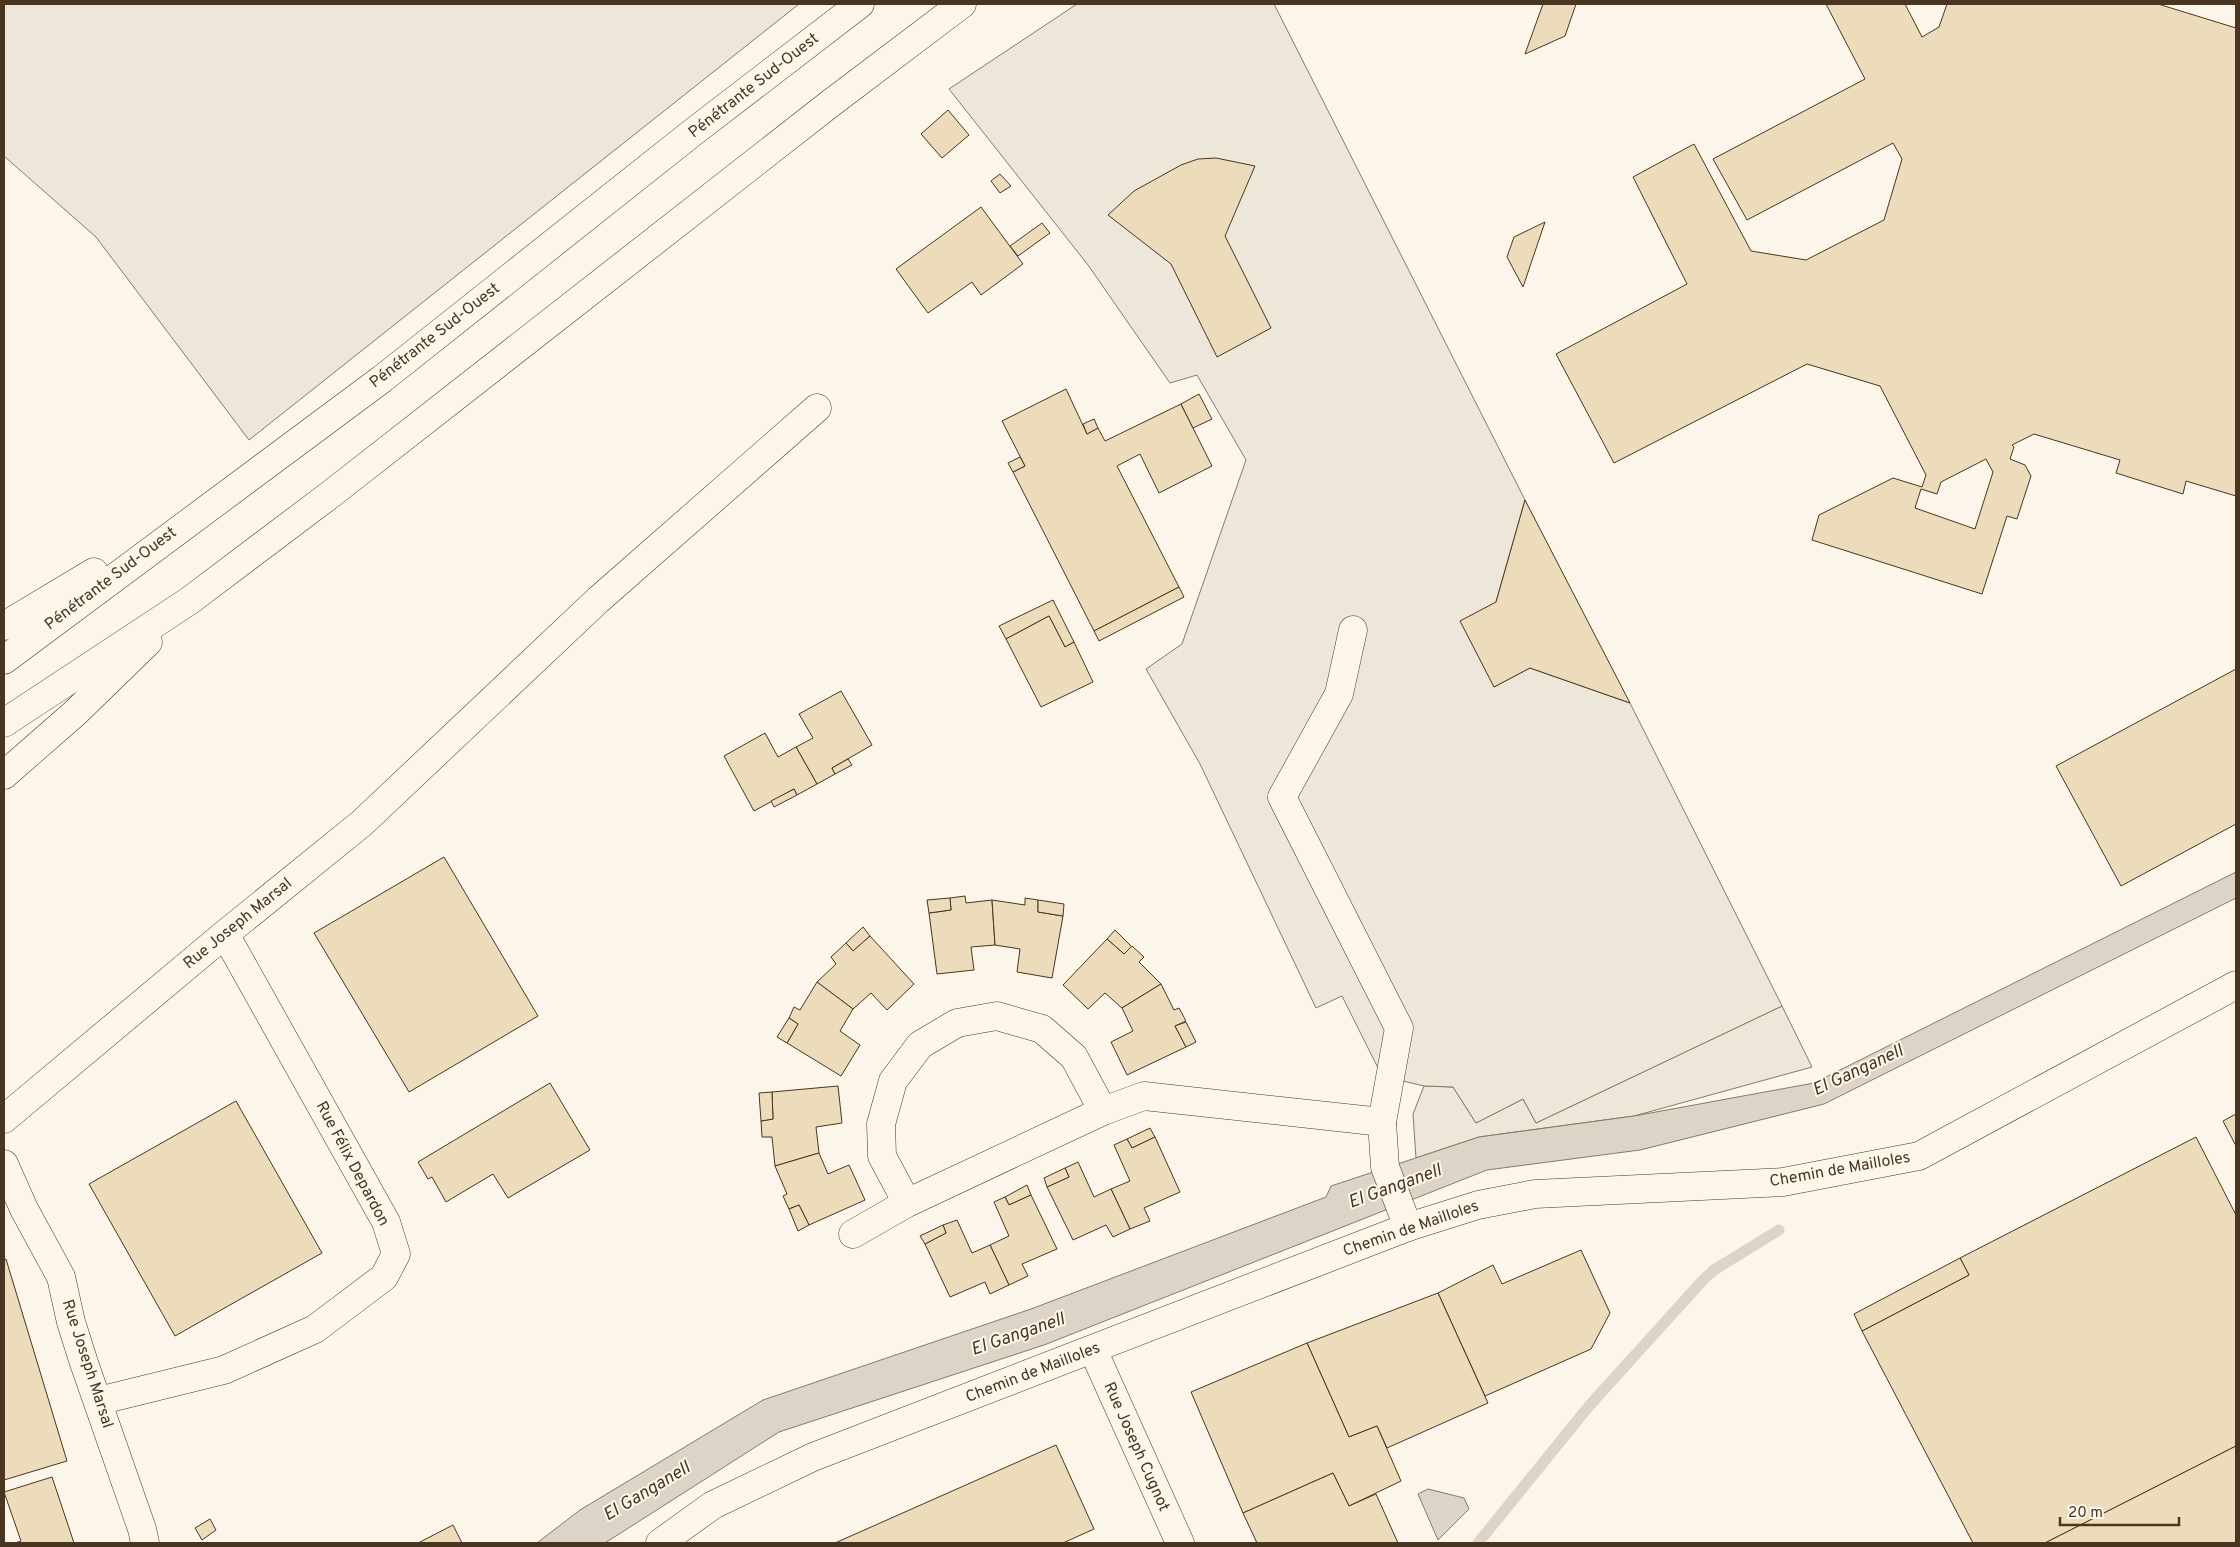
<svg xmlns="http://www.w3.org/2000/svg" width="2240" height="1547" font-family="Overpass,sans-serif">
  <rect width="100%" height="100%" fill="#fbf6e9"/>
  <g fill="#ede6d9" stroke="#887966">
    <path d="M4,4H799L249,440L96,237L4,156Z"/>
    <path d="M1782,1006L1812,1067L1634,1116L1479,1137L1416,1158L1413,1114L1424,1086L1453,1087L1476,1123L1523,1099L1536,1123Z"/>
  </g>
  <path fill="#ede7d9" stroke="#887966" d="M1077,4H1274L1525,500L1496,602L1494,687L1530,668L1630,703L1782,1006L1536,1123L1523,1099L1476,1123L1453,1087L1424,1086L1382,1076L1342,996L1316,1008L1200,764L1146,669L1182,644L1246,460L1197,375L1170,383L1088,265L949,89Z"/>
  <g fill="#dcd4c6" stroke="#887966">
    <path d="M2236,872V898L1824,1104L1640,1150L1487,1170L1044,1345L779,1432L605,1543H537L580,1510L763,1400L1031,1309L1326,1197L1331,1186L1479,1137L1634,1116L1814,1083Z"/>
    <path d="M1428,1489L1464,1498L1469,1509L1438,1540L1418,1494Z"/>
  </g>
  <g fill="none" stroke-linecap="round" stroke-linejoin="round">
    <path stroke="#dcd4c6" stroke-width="11" d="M1478,1543L1589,1406L1703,1280L1714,1270L1779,1230"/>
  </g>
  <g fill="#ecdcbc" stroke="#4a3520" fill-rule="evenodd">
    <path d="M1543,4H1576L1565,36L1525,54Z"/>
    <path d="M1826,4H1905L1922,37L1939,27L1947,4H2158L2236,28V496L2186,481L2183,494L2116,473L2120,460L2034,434L2012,445L2014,447L2010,459L2025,465L2031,476L2017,519L2007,516L1982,594L1812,540L1819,515L1893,478L1922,487L1926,475L1880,386L1807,364L1614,463L1556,354L1687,284L1633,177L1694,144L1751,251L1806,260L1884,220L1902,159L1893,143L1747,220L1713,159L1865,79ZM1986,459L1993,472L1975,529L1915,508L1921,489L1937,494L1941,482Z"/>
    <path d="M948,110L969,135L942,158L921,134Z"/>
    <path d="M1216,158L1255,166L1225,236L1271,328L1217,357L1171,264L1108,215L1134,191L1181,165L1198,159Z"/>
    <path d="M1000,174L1011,186L1000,193L991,181Z"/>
    <path d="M981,207L1023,264L981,295L972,282L928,313L896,269Z"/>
    <path d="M1545,222L1523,287L1507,257L1514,237Z"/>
    <path d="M1042,223L1050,233L1018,256L1010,246Z"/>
    <path d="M1066,389L1087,434L1098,428L1105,441L1181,404L1212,466L1159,493L1140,454L1117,466L1179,587L1094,631L1013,472L1025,466L1002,421Z"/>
    <path d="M1199,394L1212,419L1193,428L1181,404Z"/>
    <path d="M1094,419L1098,428L1087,434L1083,424Z"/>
    <path d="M1020,457L1025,466L1013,472L1008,463Z"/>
    <path d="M1525,500L1630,703L1530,668L1494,687L1460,621L1496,602Z"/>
    <path d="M1179,587L1184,597L1099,641L1094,631Z"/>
    <path d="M1053,600L1074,642L1065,647L1049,616L1006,639L999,626Z"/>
    <path d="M1049,616L1065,647L1074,642L1093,682L1041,707L1006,639Z"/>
    <path d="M2236,669V824L2121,886L2056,766Z"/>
    <path d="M841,691L872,745L832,768L835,774L817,784L796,747L813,738L799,714Z"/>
    <path d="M765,733L778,757L796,747L817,784L797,795L794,789L754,811L724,756Z"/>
    <path d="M848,759L852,765L835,774L832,768Z"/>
    <path d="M794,789L797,795L774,807L771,801Z"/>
    <path d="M444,857L538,1016L409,1092L314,933Z"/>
    <path d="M965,896L966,903L992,900L995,945L971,947L974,970L937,974L929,913L951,910L950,898Z"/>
    <path d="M950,898L951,910L929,913L927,900Z"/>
    <path d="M1025,898L1038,900V912L1063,916L1052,978L1017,972L1020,949L995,945L992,900L1025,905Z"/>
    <path d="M1038,900L1064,904L1063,916L1038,912Z"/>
    <path d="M863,927L870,936L853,951L846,943Z"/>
    <path d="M1115,930L1132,947L1124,954L1107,939Z"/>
    <path d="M870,936L914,984L887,1010L871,993L853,1009L817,982L836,964L831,957L846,943L853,951Z"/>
    <path d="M1107,939L1124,954L1132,946L1144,957L1139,962L1161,984L1122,1008L1105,993L1088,1009L1063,985Z"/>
    <path d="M817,982L853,1009L840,1031L860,1045L841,1076L787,1043L798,1024L789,1018L794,1007L800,1010Z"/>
    <path d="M1161,984L1174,1010L1179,1008L1186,1021L1175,1026L1186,1047L1127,1075L1111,1042L1133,1031L1122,1008Z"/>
    <path d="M789,1018L798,1024L787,1043L777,1037Z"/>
    <path d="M1186,1022L1196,1042L1186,1047L1175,1026Z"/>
    <path d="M550,1083L590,1150L508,1198L493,1174L446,1202L432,1177L428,1179L418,1162Z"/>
    <path d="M838,1086L842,1123L816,1127L819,1153L775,1166L772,1137H762L761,1121L773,1119L772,1092Z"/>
    <path d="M772,1092L773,1119L761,1121L759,1093Z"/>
    <path d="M236,1101L322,1253L175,1336L89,1184Z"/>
    <path d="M2236,1114V1146L2223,1121Z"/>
    <path d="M1150,1128L1155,1137L1132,1148L1127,1139Z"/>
    <path d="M1155,1137L1180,1192L1144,1208L1150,1221L1130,1229L1111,1189L1130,1181L1114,1145L1127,1139L1132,1148Z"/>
    <path d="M2196,1137L2236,1215V1446L2045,1543H1973L1862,1331L1969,1275L1960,1258Z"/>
    <path d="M819,1153L828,1174L849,1165L865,1200L809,1225L799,1205L789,1209L783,1196L787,1194L775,1166Z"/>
    <path d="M1078,1162L1094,1197L1111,1189L1130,1229L1113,1237L1106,1225L1073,1240L1047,1187L1069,1177L1065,1168Z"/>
    <path d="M1065,1168L1069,1177L1047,1187L1044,1178Z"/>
    <path d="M1027,1185L1031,1195L1009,1205L1005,1197Z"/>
    <path d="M1031,1195L1057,1249L1022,1264L1028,1276L1009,1285L990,1245L1009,1236L994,1202L1005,1197L1009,1205Z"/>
    <path d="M799,1205L809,1225L798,1231L789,1209Z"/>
    <path d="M957,1220L972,1253L990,1245L1009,1285L990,1294L985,1282L950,1297L925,1244L946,1233L943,1225Z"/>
    <path d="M943,1225L946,1233L925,1244L920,1236Z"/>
    <path d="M1581,1250L1610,1313L1591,1349L1485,1396L1438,1293L1493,1265L1502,1284Z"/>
    <path d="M1960,1258L1969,1275L1862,1331L1854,1314Z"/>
    <path d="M6,1259L67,1461L4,1480V1260Z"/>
    <path d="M1438,1293L1488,1403L1387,1448L1377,1426L1349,1437L1307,1343Z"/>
    <path d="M1307,1343L1349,1437L1377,1426L1401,1481L1349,1506L1333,1473L1243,1513L1191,1392Z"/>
    <path d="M1056,1445L1094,1529L1063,1543H835Z"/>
    <path d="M2236,1446V1543H2045Z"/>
    <path d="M1333,1473L1349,1506L1376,1494L1398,1543H1257L1243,1513Z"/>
    <path d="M52,1477L74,1543H15L21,1541L4,1492Z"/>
    <path d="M210,1519L216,1530L202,1540L195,1528Z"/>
    <path d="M453,1525L462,1543H418Z"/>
  </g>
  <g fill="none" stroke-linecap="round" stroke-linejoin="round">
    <defs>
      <g id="minor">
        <path d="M1353,630L1339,694L1282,797L1399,1028L1382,1122L1385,1167L1408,1227"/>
        <path d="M4,1119L225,934L362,823L598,600L817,408"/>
        <path d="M4,1164L24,1209L61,1277L71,1322L84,1363L142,1529L145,1543"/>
        <path d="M907,1203L882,1156L881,1124L893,1081L920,1045L957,1023L997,1016L1042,1029L1074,1057L1103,1111"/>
        <path d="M853,1234L907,1203L1103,1111L1144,1096L1382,1122"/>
        <path d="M1093,1350L1180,1543"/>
        <path d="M98,1401L224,1370L315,1329L384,1277L396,1254L386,1222L225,934"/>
        <path d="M660,1543L713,1505L813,1457L1408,1227L1478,1205L1535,1194L1783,1182L1919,1156L2236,985"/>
      </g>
      <g id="highway">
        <path d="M4,626L94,572"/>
        <path d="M4,660L382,379L692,133L860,4"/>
        <path d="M4,723L189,601L331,494L831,103L962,4"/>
        <path d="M4,775L75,713L148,642"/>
      </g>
    </defs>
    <use href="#minor" stroke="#4a3520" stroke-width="29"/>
    <use href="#highway" stroke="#4a3520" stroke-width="29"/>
    <use href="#minor" stroke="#fbf6e9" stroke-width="28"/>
    <use href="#highway" stroke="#fbf6e9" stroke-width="28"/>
  </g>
  <g text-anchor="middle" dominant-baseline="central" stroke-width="4" stroke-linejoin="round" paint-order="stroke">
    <g font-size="16" fill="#4a3520" stroke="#fbf6e9">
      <text transform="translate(754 86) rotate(-38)">Pénétrante Sud-Ouest</text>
      <text transform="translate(435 336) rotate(-38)">Pénétrante Sud-Ouest</text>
      <text transform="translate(111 579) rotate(-37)">Pénétrante Sud-Ouest</text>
      <text transform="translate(238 924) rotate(-39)">Rue Joseph Marsal</text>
      <text transform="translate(352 1164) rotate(62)">Rue Félix Depardon</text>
      <text transform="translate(1840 1170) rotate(-10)">Chemin de Mailloles</text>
      <text transform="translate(1411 1229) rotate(-19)">Chemin de Mailloles</text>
      <text transform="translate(87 1364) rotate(72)">Rue Joseph Marsal</text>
      <text transform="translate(1033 1373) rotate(-21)">Chemin de Mailloles</text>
      <text transform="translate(1136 1447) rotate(66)">Rue Joseph Cugnot</text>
    </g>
    <g font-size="18" font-style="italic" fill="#4a3520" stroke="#fbf6e9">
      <text transform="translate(1858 1071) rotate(-25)">El Ganganell</text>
      <text transform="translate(1395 1187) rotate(-20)">El Ganganell</text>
      <text transform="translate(1018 1335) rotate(-19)">El Ganganell</text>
      <text transform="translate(647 1492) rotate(-31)">El Ganganell</text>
    </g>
  </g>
  <rect width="2240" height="1547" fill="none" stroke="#4a3520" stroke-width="10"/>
  <path d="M2060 1517v8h119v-8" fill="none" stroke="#4a3520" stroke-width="2.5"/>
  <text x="2068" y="1517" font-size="15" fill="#4a3520" stroke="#fbf6e9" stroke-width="4" paint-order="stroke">20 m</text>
</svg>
